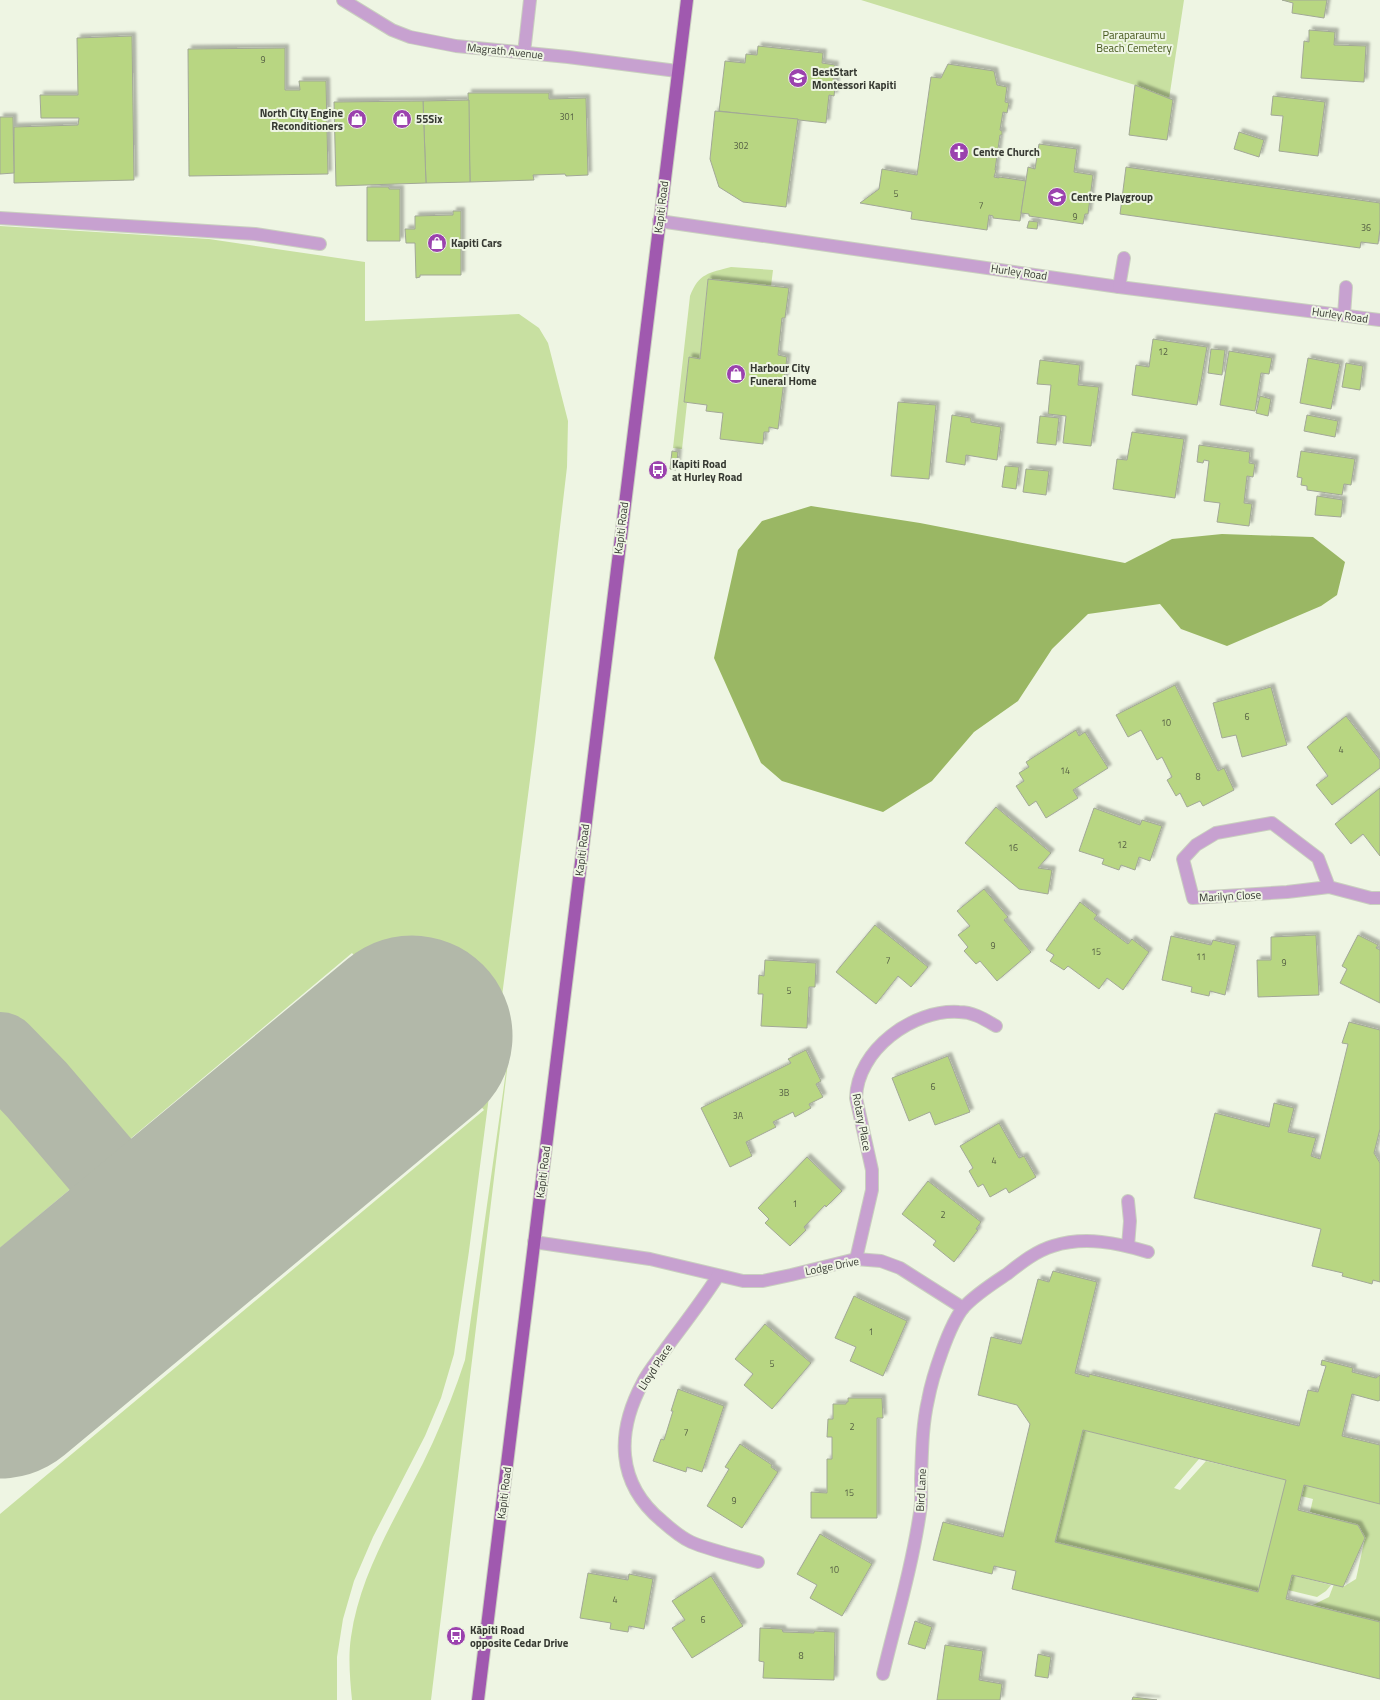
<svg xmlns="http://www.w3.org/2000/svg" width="1380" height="1700" font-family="'Titillium Web',sans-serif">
  <defs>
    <filter id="shadow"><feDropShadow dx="3.5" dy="-3.5" stdDeviation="1" flood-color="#0004"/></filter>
  </defs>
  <rect width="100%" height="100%" fill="#eef5e3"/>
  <g fill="#c8e0a1">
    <path d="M861,0H1184L1169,99L1135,85Z"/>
    <path d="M0,226L209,239L365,262V321L519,314L539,328L548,343L568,421L567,467L535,741L469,1251L454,1354L441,1398L425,1436L373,1537L354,1581L343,1619L337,1657V1700H0V1514L484,1110L352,953L0,1248Z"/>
    <path d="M731,267L773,270L771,286L708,279L700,359L689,358L684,402L687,403L682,449L673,448L690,296C699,273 709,273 731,267Z"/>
    <path d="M512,1029L431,1700H352C350,1679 348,1657 351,1637C361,1566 404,1506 433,1442C445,1415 456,1388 465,1360Z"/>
    <path d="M1083,1430L1199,1459L1174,1488L1180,1490L1206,1461L1286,1480L1258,1592L1055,1542Z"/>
    <path d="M1304,1485L1380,1504V1622L1313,1605L1329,1597L1334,1584L1343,1587L1356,1579L1365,1538L1358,1525L1310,1512L1313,1499L1301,1496Z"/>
    <path d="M1292,1575L1331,1585L1326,1591L1317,1597L1288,1590Z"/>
  </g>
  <path fill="#9ab764" d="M811,506L920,523L1125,563L1172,539L1222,534L1313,537L1345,562L1337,595L1321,606L1227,646L1181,629L1160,604L1088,614L1052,649L1018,701L974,732L932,781L883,812L782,781L761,763L714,658L738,550L762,521Z"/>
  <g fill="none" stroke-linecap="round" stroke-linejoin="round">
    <path stroke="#b2b8a9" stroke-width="80" d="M0,1052L37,1090L165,1240"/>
    <path stroke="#b2b8a9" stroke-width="201" d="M0,1378L412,1036"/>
  </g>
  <g fill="#b8d682" stroke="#a2a897" fill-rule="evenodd" filter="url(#shadow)">
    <path d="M1282,0H1327L1324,18L1292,13L1293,3Z"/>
    <path d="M1309,30L1335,32L1334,45L1366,46L1364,82L1301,78L1304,41L1309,42Z"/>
    <path d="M132,36L134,180L14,183V127L78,125L79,118H41L40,95H78L77,38Z"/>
    <path d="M758,46L823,53L822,63L835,65L833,79L836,80L834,96L829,95L826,123L719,111L725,61L745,63L746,54L757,55Z"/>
    <path d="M285,48V90H300L299,81H326L328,174L189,176L188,49Z"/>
    <path d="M948,64L994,71L997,85L1007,87L1005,102L1009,103L1007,113L1003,112L1000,130L1002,131V135H1000L995,170H996L994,177L999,178V177L1026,181L1020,221L993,218V216L989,215L987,230L911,219L912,212L860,203L879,189L882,169L917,175L931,77L941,78Z"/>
    <path d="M1135,85L1173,100L1167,140L1129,135Z"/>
    <path d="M468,93H549V99L586,98L588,175L566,176L565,174L533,175L534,180L470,182Z"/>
    <path d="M1273,96L1325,102L1318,156L1279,151L1283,116L1271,115Z"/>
    <path d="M469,100L470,182L426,183L423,101Z"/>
    <path d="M423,101L426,183L336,186L334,102Z"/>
    <path d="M715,111L798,119L786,207L743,202L719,187L710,159Z"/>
    <path d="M0,117H13L14,173L0,174Z"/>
    <path d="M1239,132L1264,140L1259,157L1234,149Z"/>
    <path d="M1039,144L1077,149L1074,172L1093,175L1088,214H1085L1083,224L1029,216V214L1021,213L1028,167L1035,169Z"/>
    <path d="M1126,167L1380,203V229L1378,244L1361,242L1360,248L1120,214Z"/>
    <path d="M367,187H389V189H400V241H367Z"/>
    <path d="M453,211H461V275H420V277L416,278L415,243H406L405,229H415V216L453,215Z"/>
    <path d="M1029,221L1038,222L1037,229L1027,228Z"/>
    <path d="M708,279L789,288L785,318H782L778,355L787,357L778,429L769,427V432H764L763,444L720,439L723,413L706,411L707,405L684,402L689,357L700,359Z"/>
    <path d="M1153,339L1207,347L1197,405L1132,395L1136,365L1149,367Z"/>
    <path d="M1211,349L1225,350L1222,375L1208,373Z"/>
    <path d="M1229,351L1272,358L1269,374L1261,373L1255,411L1220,405Z"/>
    <path d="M1308,358L1340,364L1331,409L1300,403Z"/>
    <path d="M1040,360L1080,365L1078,385L1099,387L1091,446L1063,443L1066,416L1048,414L1051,385L1037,384Z"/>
    <path d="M1346,363L1363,366L1360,390L1342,387Z"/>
    <path d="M1260,396L1271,399L1268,416L1256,413Z"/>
    <path d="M898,402L936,405L929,479L891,476Z"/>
    <path d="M952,415L971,418V422L1001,427L997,460L966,455L965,465L946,462Z"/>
    <path d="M1307,415L1338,421L1335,437L1304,431Z"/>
    <path d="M1040,416L1059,418L1056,445L1037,443Z"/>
    <path d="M1132,432L1184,439L1175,498L1113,489L1117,459L1127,460Z"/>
    <path d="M1199,445L1250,452L1249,463L1255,464L1253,477L1247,476L1244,503L1252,504L1249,526L1217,522L1220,503L1204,501L1209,461L1204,460L1203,463L1197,462Z"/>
    <path d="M672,451L678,452L676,470L670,469Z"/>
    <path d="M1301,451L1355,459L1351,485L1344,484L1342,495L1307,490V486L1301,485L1302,478L1297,477Z"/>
    <path d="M1005,466L1019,467L1016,489L1002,487Z"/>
    <path d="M1026,469L1049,471L1046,495L1023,492Z"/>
    <path d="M1317,496L1343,500L1341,517L1315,515Z"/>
    <path d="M1175,685L1218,771L1224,768L1234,790L1203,806L1200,801L1187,807L1180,793L1176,796L1167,780L1172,777L1162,757L1157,760L1141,730L1128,737L1116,715Z"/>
    <path d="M1271,687L1287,745L1242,757L1236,735L1222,738L1213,703Z"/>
    <path d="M1346,716L1380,760V768L1332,805L1316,785L1328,776L1307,747Z"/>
    <path d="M1076,730L1079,736L1085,732L1108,768L1073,790L1078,798L1046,818L1036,801L1029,806L1016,786L1024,781L1019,773L1029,767L1026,762Z"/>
    <path d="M1380,788V856L1363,834L1351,844L1335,824Z"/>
    <path d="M996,807L1051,853L1038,868L1052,870L1048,894L1019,889L965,843Z"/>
    <path d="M1094,808L1140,825L1142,820L1162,826L1150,861L1139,857L1135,870L1121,865L1119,870L1102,864L1104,859L1079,851Z"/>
    <path d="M984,889L1008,917L1004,920L1031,952L997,981L980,961L976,964L964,951L968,947L958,935L970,926L957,911Z"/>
    <path d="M1080,902L1097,915L1094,919L1128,944L1132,939L1149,952L1123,990L1107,978L1099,989L1068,966L1064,970L1050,961L1054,955L1046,950Z"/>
    <path d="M875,925L928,967L911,987L898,976L876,1004L836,972Z"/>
    <path d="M1316,935L1319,995L1258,997L1257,960H1271V937Z"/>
    <path d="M1358,935L1378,945L1376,948L1380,950V1003L1340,983L1347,969L1342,966Z"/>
    <path d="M1171,936L1211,945L1213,940L1236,945L1225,995L1210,991L1209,996L1191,992L1192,987L1162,980Z"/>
    <path d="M765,960L816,963L815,987H809L807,1028L761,1026L763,994H758L759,975L764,976Z"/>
    <path d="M1349,1022L1380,1030V1129L1374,1153L1380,1163V1282L1373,1280L1372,1284L1342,1276L1343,1273L1312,1266L1321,1229L1194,1198L1215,1113L1269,1127L1274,1103L1294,1108L1288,1132L1316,1138L1311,1156L1320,1159L1348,1044L1342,1043Z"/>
    <path d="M806,1050L821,1081L816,1084L823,1097L809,1104L811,1108L795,1117L793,1112L773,1122L776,1127L746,1142L752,1156L730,1167L701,1108L791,1063L788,1059Z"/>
    <path d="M948,1056L970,1112L935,1125L930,1112L909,1121L892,1078Z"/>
    <path d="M999,1123L1019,1158L1024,1156L1036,1177L1009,1193L1006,1188L990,1197L983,1184L978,1187L969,1171L973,1168L960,1146Z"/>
    <path d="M807,1157L842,1191L826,1207L825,1205L804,1227L806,1230L790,1246L765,1223L769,1219L758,1208Z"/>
    <path d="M928,1181L981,1222L976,1229L978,1230L954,1262L933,1245L936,1241L902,1214Z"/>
    <path d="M1053,1271L1097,1282L1075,1373L1089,1377V1374L1299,1426L1308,1390L1318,1392L1326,1366L1321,1365L1322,1360L1353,1368L1352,1372L1376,1378L1380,1375V1400L1378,1401L1352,1394L1342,1436L1380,1445V1504L1304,1485L1298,1510L1358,1525L1365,1538L1343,1587L1292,1575L1286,1599L1380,1622V1679L1012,1589L1016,1571L994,1566L992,1574L933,1560L943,1522L1003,1537L1030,1424L1017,1405L978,1395L991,1337L1021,1344L1038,1279L1049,1282ZM1083,1430L1286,1480L1258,1592L1055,1542Z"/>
    <path d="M854,1296L907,1321L883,1376L850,1361L856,1347L835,1338Z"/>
    <path d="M765,1324L811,1363L772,1409L744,1385L753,1374L735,1359Z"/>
    <path d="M678,1389L724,1406L702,1472L687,1467L686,1472L653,1461L661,1439L664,1440L673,1411H671Z"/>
    <path d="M848,1398H882L883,1418H877V1518H811V1492L827,1493V1459H832V1437H827L828,1419H833V1404H846V1402H848Z"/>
    <path d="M740,1444L772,1465L771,1467L778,1472L742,1528L707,1506L729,1469L725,1467Z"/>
    <path d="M820,1534L872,1564L842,1616L810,1598L817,1585L797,1574Z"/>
    <path d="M588,1573L628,1580L629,1574L653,1579L644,1629L629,1626L628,1632L610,1629L611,1623L580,1618Z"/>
    <path d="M711,1576L743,1626L692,1658L672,1628L685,1620L672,1601Z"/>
    <path d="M915,1621L932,1627L925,1649L908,1644Z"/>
    <path d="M760,1628L782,1629L783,1632L814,1633V1631L835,1632L834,1680L763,1678L764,1662L759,1661Z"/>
    <path d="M945,1645L983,1651L979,1680L1002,1684L1000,1700H937Z"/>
    <path d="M1038,1654L1051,1657L1048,1678L1035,1676Z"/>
    <path d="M1133,1697L1157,1700H1132Z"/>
  </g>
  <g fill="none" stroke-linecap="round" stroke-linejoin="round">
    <defs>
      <g id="minor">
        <path d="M343,0L392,30L410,37L456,46L568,57L677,71"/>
        <path d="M524,53L530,0"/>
        <path d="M0,218L255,234L320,244"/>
        <path d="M659,221L1119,287L1380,320"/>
        <path d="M1119,287L1124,258"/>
        <path d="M1344,315L1346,287"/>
        <path d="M1329,887L1318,858L1272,823L1216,833L1196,845L1183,859L1193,898L1287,892L1329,887L1371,898H1380"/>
        <path d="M534,1242L650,1259L743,1281H763L791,1275L856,1259L881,1261L900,1268L963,1308"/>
        <path d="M1128,1246L1130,1221L1128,1201"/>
        <path d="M856,1259L872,1190V1170L856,1098C857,1050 913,1009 959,1012C973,1012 984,1019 996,1026"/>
        <path d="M718,1276C702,1301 684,1324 667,1347C659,1359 649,1370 643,1382C616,1432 616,1483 662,1521C671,1529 680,1537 691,1542C712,1551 736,1556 758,1562"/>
        <path d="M883,1674C896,1620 912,1567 920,1512C922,1501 921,1490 921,1479C922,1453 922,1426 928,1400C932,1378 949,1324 964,1307C976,1294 992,1284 1007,1274C1021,1263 1036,1251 1053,1246C1085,1236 1118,1243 1148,1252"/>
      </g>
      <path id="major" d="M478,1700L687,0"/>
    </defs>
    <use href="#minor" stroke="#c9cfbf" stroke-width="14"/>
    <use href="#major" stroke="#c9cfbf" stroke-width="14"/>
    <use href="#minor" stroke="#c7a1d0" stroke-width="12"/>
    <use href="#major" stroke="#a059af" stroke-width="12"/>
  </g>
  <defs>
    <symbol id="school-disc" viewBox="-11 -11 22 22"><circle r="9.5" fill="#9b42ae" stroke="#eef5e3"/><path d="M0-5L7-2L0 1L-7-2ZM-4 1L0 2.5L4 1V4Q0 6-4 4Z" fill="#fff"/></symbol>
    <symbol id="shop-disc" viewBox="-11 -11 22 22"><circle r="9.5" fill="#9b42ae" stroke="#eef5e3"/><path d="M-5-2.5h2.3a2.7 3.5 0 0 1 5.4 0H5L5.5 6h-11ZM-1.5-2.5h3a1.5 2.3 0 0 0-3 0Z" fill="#fff"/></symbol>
    <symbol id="church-disc" viewBox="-11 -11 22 22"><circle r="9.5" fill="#9b42ae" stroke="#eef5e3"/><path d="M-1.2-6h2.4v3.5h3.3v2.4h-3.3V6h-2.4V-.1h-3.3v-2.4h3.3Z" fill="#fff"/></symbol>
    <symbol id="bus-disc" viewBox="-11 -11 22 22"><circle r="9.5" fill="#9b42ae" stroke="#eef5e3"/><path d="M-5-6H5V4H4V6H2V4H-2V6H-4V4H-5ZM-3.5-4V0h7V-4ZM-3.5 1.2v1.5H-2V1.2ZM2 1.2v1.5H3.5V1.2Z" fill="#fff"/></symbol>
  </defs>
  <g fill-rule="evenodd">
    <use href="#school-disc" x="787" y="67" width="22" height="22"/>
    <use href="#shop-disc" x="346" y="108" width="22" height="22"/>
    <use href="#shop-disc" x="391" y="108" width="22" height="22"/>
    <use href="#church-disc" x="948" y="141" width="22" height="22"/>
    <use href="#school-disc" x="1046" y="186" width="22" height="22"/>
    <use href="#shop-disc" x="426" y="232" width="22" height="22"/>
    <use href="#shop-disc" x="725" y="363" width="22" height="22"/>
    <use href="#bus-disc" x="647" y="459" width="22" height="22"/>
    <use href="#bus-disc" x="445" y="1625" width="22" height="22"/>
  </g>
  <g text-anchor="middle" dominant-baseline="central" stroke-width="4" stroke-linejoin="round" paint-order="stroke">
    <g font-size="9" fill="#566045">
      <text x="263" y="59">9</text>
      <text x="567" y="116">301</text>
      <text x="741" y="145">302</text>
      <text x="896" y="193">5</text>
      <text x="981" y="205">7</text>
      <text x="1075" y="216">9</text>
      <text x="1366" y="227">36</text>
      <text x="1163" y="351">12</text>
      <text x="1247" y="716">6</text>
      <text x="1166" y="722">10</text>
      <text x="1341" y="749">4</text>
      <text x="1065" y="770">14</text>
      <text x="1198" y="776">8</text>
      <text x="1122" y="844">12</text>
      <text x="1013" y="847">16</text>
      <text x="993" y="945">9</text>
      <text x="1096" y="951">15</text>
      <text x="1201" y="956">11</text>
      <text x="888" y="960">7</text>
      <text x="1284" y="962">9</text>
      <text x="789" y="990">5</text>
      <text x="933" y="1086">6</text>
      <text x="784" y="1092">3B</text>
      <text x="738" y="1115">3A</text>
      <text x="994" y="1160">4</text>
      <text x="795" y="1203">1</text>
      <text x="943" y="1214">2</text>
      <text x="871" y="1331">1</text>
      <text x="772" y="1363">5</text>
      <text x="852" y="1426">2</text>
      <text x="686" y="1432">7</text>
      <text x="849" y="1492">15</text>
      <text x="734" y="1500">9</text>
      <text x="834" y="1569">10</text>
      <text x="615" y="1599">4</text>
      <text x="703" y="1619">6</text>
      <text x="801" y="1655">8</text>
    </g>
    <g font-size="11" fill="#46581d" stroke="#eef5e3">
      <text x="1134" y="35">Paraparaumu<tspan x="1134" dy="13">Beach Cemetery</tspan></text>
    </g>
    <g font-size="11" fill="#353831" stroke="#eef5e3">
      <text transform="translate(505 51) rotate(6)">Magrath Avenue</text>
      <text transform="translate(661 207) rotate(-83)">Kapiti Road</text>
      <text transform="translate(1019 272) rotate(8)">Hurley Road</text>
      <text transform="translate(1340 315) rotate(8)">Hurley Road</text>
      <text transform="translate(621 528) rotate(-83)">Kapiti Road</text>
      <text transform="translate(582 850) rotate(-83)">Kapiti Road</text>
      <text transform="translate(1230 896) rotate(-3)">Marilyn Close</text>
      <text transform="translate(862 1122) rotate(79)">Rotary Place</text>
      <text transform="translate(543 1172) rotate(-83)">Kapiti Road</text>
      <text transform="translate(832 1266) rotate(-11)">Lodge Drive</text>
      <text transform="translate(655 1367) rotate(-57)">Lloyd Place</text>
      <text transform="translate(921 1490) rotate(-87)">Bird Lane</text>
      <text transform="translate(504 1493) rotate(-83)">Kapiti Road</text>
    </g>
    <g font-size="11" font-weight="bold" fill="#353831" stroke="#eef5e3" text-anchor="start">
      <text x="812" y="72">BestStart<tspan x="812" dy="13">Montessori Kapiti</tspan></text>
      <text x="343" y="113" text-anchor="end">North City Engine<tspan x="343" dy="13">Reconditioners</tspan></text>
      <text x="416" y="119">55Six</text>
      <text x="973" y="152">Centre Church</text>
      <text x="1071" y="197">Centre Playgroup</text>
      <text x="451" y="243">Kapiti Cars</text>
      <text x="750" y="368">Harbour City<tspan x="750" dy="13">Funeral Home</tspan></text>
      <text x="672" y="464">Kapiti Road<tspan x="672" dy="13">at Hurley Road</tspan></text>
      <text x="470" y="1630">Kāpiti Road<tspan x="470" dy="13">opposite Cedar Drive</tspan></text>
    </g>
  </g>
</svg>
